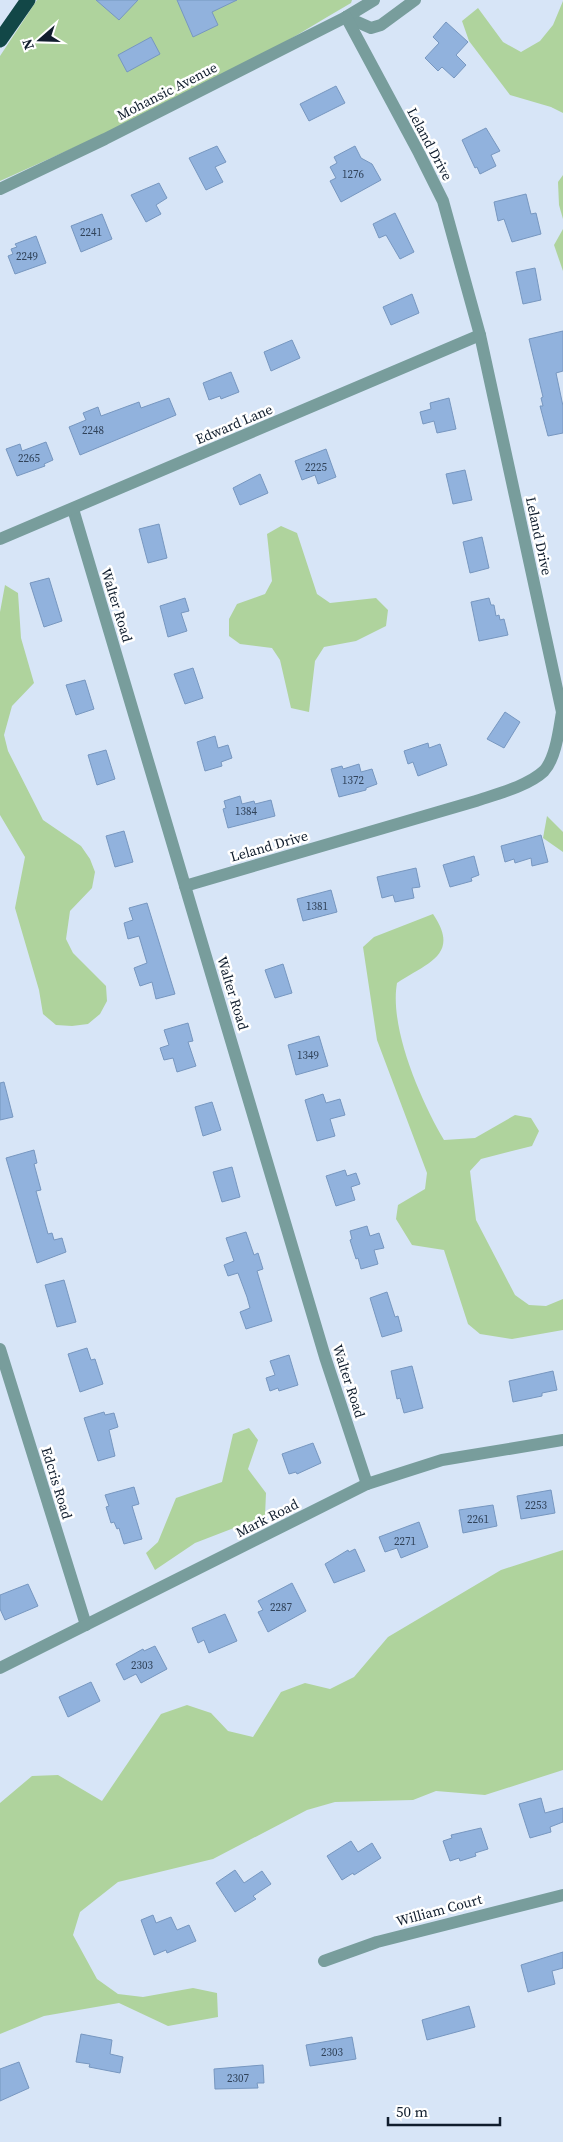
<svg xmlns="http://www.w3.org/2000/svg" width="563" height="2142" font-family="'Source Serif 4',serif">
  <rect width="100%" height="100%" fill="#d7e5f7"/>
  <g fill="#afd39d">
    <path d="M37,0H352L351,3C310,27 270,52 228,74C154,113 77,146 0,181V56Z"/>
    <path d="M563,1V113L551,107L510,95L469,41L462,21L478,8L503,42L521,52L540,41L553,25Z"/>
    <path d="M563,175V219L559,205L558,182Z"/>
    <path d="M563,229V271L554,245Z"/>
    <path d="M281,526L297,533L317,594L330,603L376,598L388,610L386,626L356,641L324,647L315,661L309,712L291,708L280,660L272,648L240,644L229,636V619L237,604L265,594L272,581L267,534Z"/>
    <path d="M5,585L18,593L21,638L34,683L12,706L4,735L8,751L43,820L81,846L90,859L95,872L92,888L70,911L66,939L73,953L106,986L107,1001L100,1014L88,1024L72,1026L56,1025L43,1014L39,990L15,908L25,857L0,815V612Z"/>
    <path d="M547,816L563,832V852L543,838Z"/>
    <path d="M433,914C461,955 427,963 397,983C389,1028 421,1101 444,1140L475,1138L515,1115L531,1118L539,1131L532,1146L481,1159L470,1171L476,1220L515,1295L529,1305L546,1306L563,1299V1330L512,1339L480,1334L468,1324L444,1250L412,1245L396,1219L398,1205L425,1189L427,1173L377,1040L363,947L374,937Z"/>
    <path d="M249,1428L258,1440L248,1469L266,1493L265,1516L195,1543L155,1570L146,1553L158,1542L176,1498L222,1482L233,1434Z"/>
    <path d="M563,1550V1770L485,1795L436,1791L413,1800L335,1802L307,1810L213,1859L118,1882L80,1912L73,1935L97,1979L118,1994L143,1997L193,1988L217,1993L218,2017L168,2026L119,2003L44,2016L0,2034V1803L32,1776L58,1775L102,1801L161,1714L187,1705L211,1713L228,1731L253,1737L281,1692L305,1683L330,1689L354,1677L388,1637L501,1570Z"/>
  </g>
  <g fill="#91b2dd" stroke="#7797c0">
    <path d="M96,0H138L119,20Z"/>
    <path d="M177,0H237L212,12L218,25L193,37Z"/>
    <path d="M446,22L468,42L456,55L466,65L454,78L442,67L438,71L425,58L439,43L433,37Z"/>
    <path d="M151,37L160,54L127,72L118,55Z"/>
    <path d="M336,86L345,103L309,121L300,104Z"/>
    <path d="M486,128L500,151L491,155L496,166L480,174L477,167L475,168L462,140Z"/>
    <path d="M217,146L226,162L215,167L223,182L206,190L189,158Z"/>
    <path d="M355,146L361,158L372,164L381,180L341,202L330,181L336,178L330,167L337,163L334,157Z"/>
    <path d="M159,183L167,198L156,205L161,214L146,222L131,195Z"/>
    <path d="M526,194L531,214L536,213L541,234L512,242L504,219L498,221L494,202Z"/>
    <path d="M395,213L414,252L400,259L386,235L379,238L373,224Z"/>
    <path d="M102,214L112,239L81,252L71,226Z"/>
    <path d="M36,236L46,263L15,274L8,256L13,254L11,249L17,247L15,244Z"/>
    <path d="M535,268L541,300L523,304L516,272Z"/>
    <path d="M412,294L419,313L391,325L383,307Z"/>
    <path d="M563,331V371L556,373L563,406V433L548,436L540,406H543L541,398L543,397L529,339Z"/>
    <path d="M292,340L300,358L271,371L264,352Z"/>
    <path d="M231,372L239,392L221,399L220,396L209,400L203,383Z"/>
    <path d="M169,398L176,415L80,455L69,427L86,420L83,413L98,407L101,416L139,402L141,408Z"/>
    <path d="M449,398L456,429L437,433L434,421L423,424L420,412L431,409L430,403Z"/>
    <path d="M46,442L53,460L44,464L45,466L17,476L6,449L20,444L22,451Z"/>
    <path d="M326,449L336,477L318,484L315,475L302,480L295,461Z"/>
    <path d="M465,470L472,500L453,504L446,474Z"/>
    <path d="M260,474L268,493L240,505L233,488Z"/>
    <path d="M159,524L167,558L148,563L139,529Z"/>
    <path d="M482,537L489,568L470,573L463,542Z"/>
    <path d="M49,578L62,621L44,627L30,583Z"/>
    <path d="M185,598L189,611L181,613L187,631L168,637L160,606Z"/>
    <path d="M489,598L491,605H494L496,616L499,615L500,620L504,619L508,635L479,641L471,602Z"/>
    <path d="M193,668L203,698L185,704L174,674Z"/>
    <path d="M85,680L94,709L76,715L66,685Z"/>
    <path d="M505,712L520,722L504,748L487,739Z"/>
    <path d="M215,736L218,748L228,745L232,758L221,762L222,766L205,771L197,742Z"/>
    <path d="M428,743L429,748L440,744L447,765L418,776L413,762L408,764L404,751Z"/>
    <path d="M106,750L115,779L97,785L88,755Z"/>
    <path d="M359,764L361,772L372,769L377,784L366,788V790L339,797L331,769L342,766L343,769Z"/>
    <path d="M240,796L242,804L254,801L255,804L271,800L275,816L228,828L223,809L226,808L224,801Z"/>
    <path d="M124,831L133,862L115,867L106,836Z"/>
    <path d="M541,835L548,862L532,866L531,858L515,863L514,859L505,862L501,846Z"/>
    <path d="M474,856L479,875L471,878L472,881L450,887L443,865Z"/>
    <path d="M416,868L420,887L412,888L414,898L395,902L393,895L382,898L377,877Z"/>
    <path d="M331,890L337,912L303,921L297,899Z"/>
    <path d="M147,903L175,994L156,999L152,982L140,986L134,968L147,963L139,936L128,939L124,923L133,920L129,908Z"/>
    <path d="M283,964L292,993L275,998L265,970Z"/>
    <path d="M188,1023L193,1041L188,1042L196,1066L177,1072L173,1058L164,1060L160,1048L169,1045L164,1030Z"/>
    <path d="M319,1036L328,1066L296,1075L288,1045Z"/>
    <path d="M4,1082L13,1117L0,1120V1083Z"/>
    <path d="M323,1094L326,1103L340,1099L345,1115L330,1119L335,1136L317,1141L305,1100Z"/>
    <path d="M212,1102L221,1130L203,1136L195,1107Z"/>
    <path d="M34,1150L37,1163L34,1164L41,1190L36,1191L48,1234L52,1233L54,1240L62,1238L66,1252L37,1263L6,1158Z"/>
    <path d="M232,1167L240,1197L222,1202L213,1172Z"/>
    <path d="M345,1170L347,1176L356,1173L360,1184L351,1187L355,1200L336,1206L326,1176Z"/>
    <path d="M367,1226L370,1236L379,1233L384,1248L374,1250L378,1264L361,1269L358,1258L356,1259L350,1240L352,1239L350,1231Z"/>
    <path d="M246,1232L254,1255L258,1253L263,1269L257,1271L272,1321L246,1329L240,1312L250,1308L247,1297L238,1273L228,1276L224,1265L234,1261L226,1238Z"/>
    <path d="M64,1280L76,1322L57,1327L45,1285Z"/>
    <path d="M387,1292L395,1317L398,1316L402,1331L382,1337L370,1298Z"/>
    <path d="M87,1348L91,1360L95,1359L103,1384L80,1392L68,1354Z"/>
    <path d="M289,1355L298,1385L279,1391L278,1388L270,1391L266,1378L275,1375L270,1361Z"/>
    <path d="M412,1366L423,1408L404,1413L400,1398L397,1399L391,1371Z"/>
    <path d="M553,1371L557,1390L542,1393V1396L513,1402L509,1381Z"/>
    <path d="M104,1412L105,1415L114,1413L118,1427L109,1430L115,1456L98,1461L84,1418Z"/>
    <path d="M313,1443L321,1463L297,1474L296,1472L289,1474L282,1454Z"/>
    <path d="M134,1487L139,1504L132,1506L142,1539L124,1544L119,1528L117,1529L114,1522L111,1523L106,1507L109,1506L105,1495Z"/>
    <path d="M551,1490L555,1513L521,1519L517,1496Z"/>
    <path d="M493,1505L497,1526L463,1533L459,1510Z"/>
    <path d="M419,1522L428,1547L401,1558L397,1548L385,1552L379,1537Z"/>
    <path d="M355,1549L365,1571L334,1583L325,1564L348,1550L349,1552Z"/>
    <path d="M292,1583L306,1611L268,1632L258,1612L263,1610L258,1601Z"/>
    <path d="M28,1584L38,1606L5,1620L0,1609V1595Z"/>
    <path d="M225,1614L237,1641L209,1653L204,1640L198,1643L192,1628Z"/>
    <path d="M155,1646L167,1669L141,1683L136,1674L124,1680L116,1664L143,1649L144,1651Z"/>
    <path d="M91,1682L100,1701L68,1717L59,1697Z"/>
    <path d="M541,1798L545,1813L563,1808V1822L550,1827L551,1832L530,1838L519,1804Z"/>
    <path d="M481,1828L488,1849L475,1853L476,1856L460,1861L459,1858L450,1861L443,1841L452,1838L451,1835Z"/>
    <path d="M351,1841L358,1852L372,1843L381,1858L354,1875L353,1873L342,1880L327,1856Z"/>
    <path d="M235,1870L244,1883L262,1871L271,1884L253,1896L256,1899L235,1912L216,1883Z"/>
    <path d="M153,1915L156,1923L171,1917L177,1930L189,1925L196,1941L167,1953L166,1950L154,1955L141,1920Z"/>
    <path d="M563,1952V1968L552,1971L555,1984L528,1992L521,1965Z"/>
    <path d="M469,2006L475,2027L427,2040L422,2020Z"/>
    <path d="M81,2034L112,2040L110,2054L123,2057L120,2073L89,2067L90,2064L76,2062Z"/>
    <path d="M352,2037L356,2059L310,2066L306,2045Z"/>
    <path d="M19,2062L29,2088L0,2101V2069Z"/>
    <path d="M263,2065L264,2083H257L258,2088L215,2089L214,2069Z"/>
  </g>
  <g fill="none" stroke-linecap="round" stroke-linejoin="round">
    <g stroke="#789d9c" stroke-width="12">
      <path d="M346,17L371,28L381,25L415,0"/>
      <path d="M0,189L105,139L346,17L374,0"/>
      <path d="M73,509L325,1357L367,1484"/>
      <path d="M0,539L480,335"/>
      <path d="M185,886L476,801C497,794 528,786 544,771C556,758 559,729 562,712L480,335L443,201L419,153L346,17"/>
      <path d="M0,1349L86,1625"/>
      <path d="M0,1668L367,1484L442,1460L563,1440"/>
      <path d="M324,1961L377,1942L563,1895"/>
    </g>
    <path stroke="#124747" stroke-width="15" d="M0,40L28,0"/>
  </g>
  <g text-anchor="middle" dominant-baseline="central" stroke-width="5" stroke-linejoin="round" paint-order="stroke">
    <g font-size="11" fill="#304259">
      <text x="353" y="174">1276</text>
      <text x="91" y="232">2241</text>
      <text x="27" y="256">2249</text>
      <text x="93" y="430">2248</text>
      <text x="29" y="458">2265</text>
      <text x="316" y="467">2225</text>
      <text x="353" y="780">1372</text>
      <text x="246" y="811">1384</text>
      <text x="317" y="906">1381</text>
      <text x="308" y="1055">1349</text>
      <text x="536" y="1505">2253</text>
      <text x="478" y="1519">2261</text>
      <text x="405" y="1541">2271</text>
      <text x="281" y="1607">2287</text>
      <text x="142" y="1665">2303</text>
      <text x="332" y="2052">2303</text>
      <text x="238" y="2078">2307</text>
    </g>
    <g font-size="14" fill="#101d2d" stroke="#fff">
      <text transform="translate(167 91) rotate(-27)">Mohansic Avenue</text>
      <text transform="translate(430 144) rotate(62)">Leland Drive</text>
      <text transform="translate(234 424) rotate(-23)">Edward Lane</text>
      <text transform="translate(539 536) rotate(78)">Leland Drive</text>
      <text transform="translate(117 605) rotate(73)">Walter Road</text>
      <text transform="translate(269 846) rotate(-16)">Leland Drive</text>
      <text transform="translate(233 993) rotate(73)">Walter Road</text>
      <text transform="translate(349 1381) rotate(72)">Walter Road</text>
      <text transform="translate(57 1483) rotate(73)">Edcris Road</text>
      <text transform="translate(267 1518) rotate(-27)">Mark Road</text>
      <text transform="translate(439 1910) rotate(-15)">William Court</text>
    </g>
  </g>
  <g transform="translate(40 40) rotate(250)" stroke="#ffffff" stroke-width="4" paint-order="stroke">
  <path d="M0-4L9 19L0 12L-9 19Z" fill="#101d2d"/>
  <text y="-8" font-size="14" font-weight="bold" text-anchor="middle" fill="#101d2d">N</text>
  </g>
  <path d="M388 2117v8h112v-8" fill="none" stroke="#101d2d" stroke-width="2.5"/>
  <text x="396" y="2117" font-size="15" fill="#101d2d" stroke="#ffffff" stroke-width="4" paint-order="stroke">50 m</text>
</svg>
